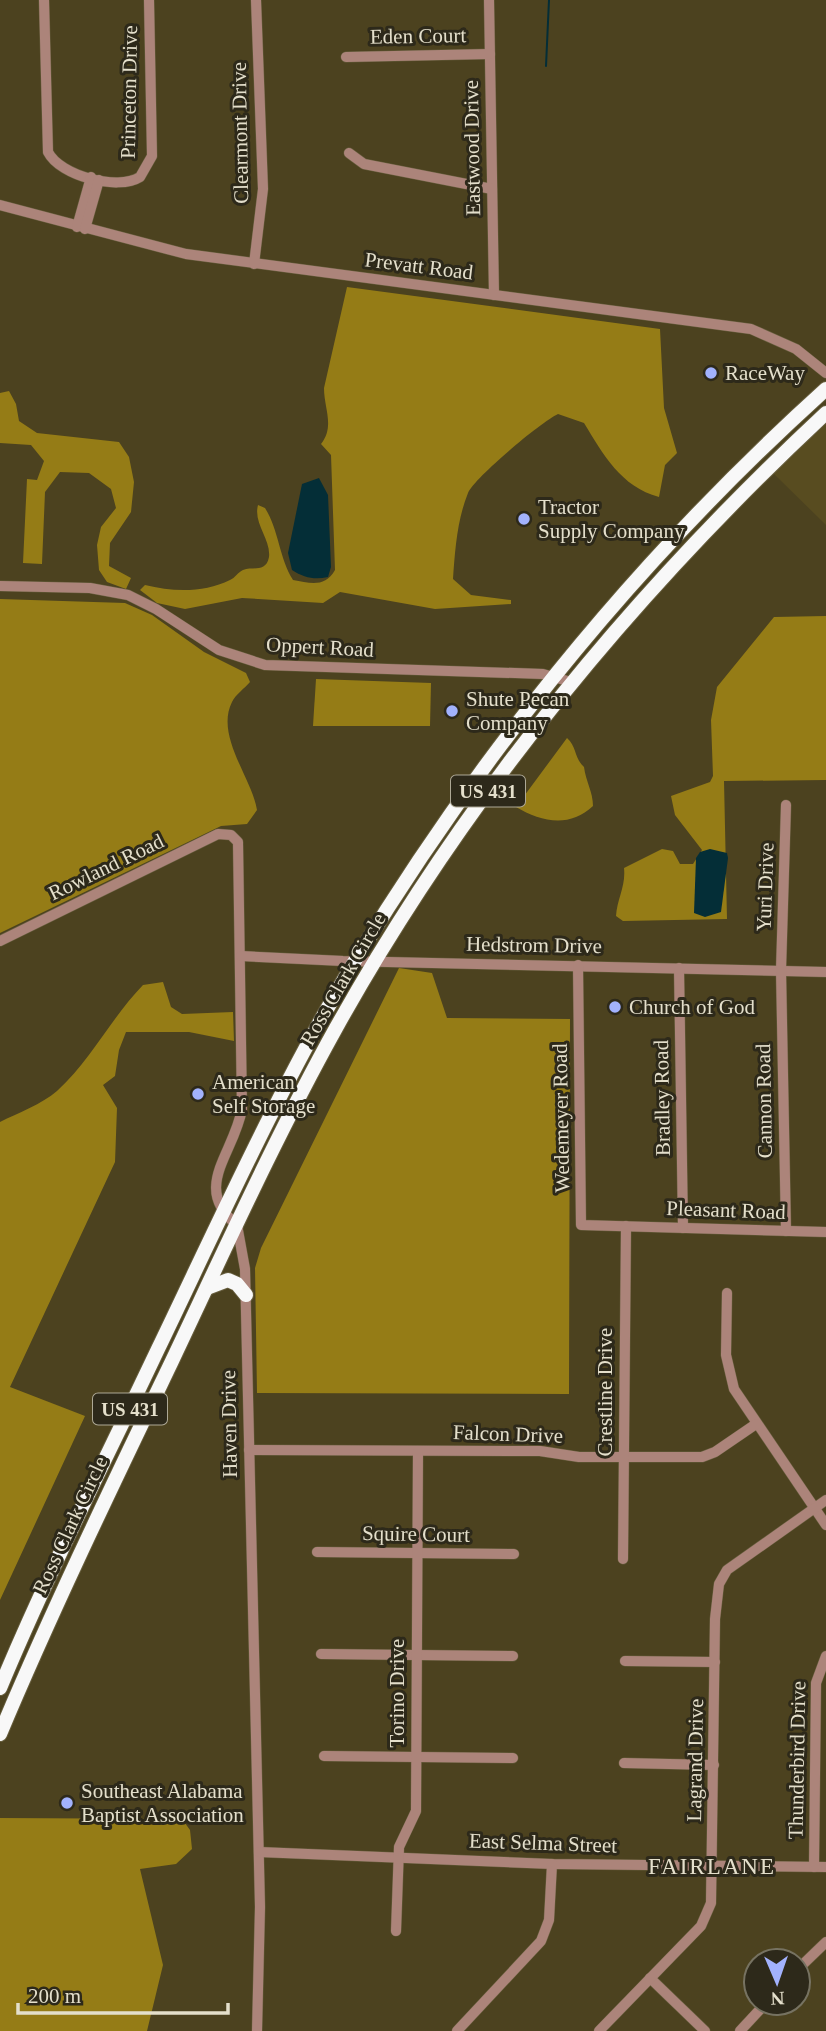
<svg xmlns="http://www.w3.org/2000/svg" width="826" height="2031" font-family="Georgia,serif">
  <rect width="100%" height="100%" fill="#4c421f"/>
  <path fill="#584c20" d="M826,424V525L773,473Z"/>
  <g fill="#957c16">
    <path d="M347,287L660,329L664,408L677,453L665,465L659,497C621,487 603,454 584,423L558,414C541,422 474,478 468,493C457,520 455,551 453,579L471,595L511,600V604L435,609L340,592L323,603L242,598L185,609L157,603L140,590L145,585C173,592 204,593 230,580C235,578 238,572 243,570C253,566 266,573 269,557C271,539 253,524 258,505L265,508C279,530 279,558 293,580C310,583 325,588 335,570L331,455L321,444C335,426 324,409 324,388Z"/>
    <path d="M9,391L16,404L19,421L37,433L119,442L129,457L134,482L131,512L110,543L109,566L131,578L126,589L107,582L99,570L97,545L101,527L116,508L111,489L89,473L60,472L45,492L42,564L23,563L27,479L37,480L44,461L31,445L0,443V393Z"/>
    <path d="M0,599L125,603L152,615L204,652L246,673L250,682C245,688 235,695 232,702C215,736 252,778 257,810L247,824L221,826L0,933Z"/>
    <path d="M826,616V780L724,781L727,919L623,921L616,916C617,899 626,886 624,868L662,849L673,851L680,864H693L702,850L675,815L671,796L710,782L713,776L711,720L717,687L774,617Z"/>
    <path d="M316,679L431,683L430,726H313Z"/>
    <path d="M567,738C577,747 574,758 584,767C586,782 593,792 593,806C570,828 541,822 516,807Z"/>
    <path d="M399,968L432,973L447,1018L570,1019L569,1394L257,1393L255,1268L261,1248Z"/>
    <path d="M163,982L171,1007L182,1014L233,1012L234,1041L189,1032H126L119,1050L115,1076L103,1085L117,1108L115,1162L10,1387L85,1416L0,1600V1122C18,1113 42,1104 57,1091C91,1060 111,1018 143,985Z"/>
    <path d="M0,1818L182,1819L190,1830L192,1849L176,1864L140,1869L163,1965L147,2031H0Z"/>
  </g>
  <g fill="#042e37">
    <path d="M319,478L328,495L331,567L328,577C315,580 304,578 292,570L288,553L302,484Z"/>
    <path d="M710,849L727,853L728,858L721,912L705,917L694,913L696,858L700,852Z"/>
  </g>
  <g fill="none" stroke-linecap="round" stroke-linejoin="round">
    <path stroke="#042e37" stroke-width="2" d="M546,66L549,0"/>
    <defs>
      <g id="minor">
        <path d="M44,0L48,152C60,176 118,191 140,177L152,156L149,0"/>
        <path d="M489,0L494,295"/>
        <path d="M346,57L490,54"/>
        <path d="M349,153L364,164L492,189"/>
        <path d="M0,205L186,254L751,329L796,349L826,373"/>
        <path d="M77,227L91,177"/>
        <path d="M85,229L99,180"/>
        <path d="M254,264L263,189L256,0"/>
        <path d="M0,586L90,588L128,595L156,609L219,650L265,665L543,674L571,682"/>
        <path d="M0,941L218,834L231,835L238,842L242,1109C234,1154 191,1188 237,1225L245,1269L260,1907L257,2031"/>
        <path d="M241,956L343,961L826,972"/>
        <path d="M578,965L581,1225L826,1232"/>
        <path d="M679,968L683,1228"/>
        <path d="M786,1231L781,970L786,805"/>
        <path d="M727,1293L726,1355L734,1389L826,1525"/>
        <path d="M249,1450L540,1451L579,1457H702L715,1452L756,1424"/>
        <path d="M317,1552L514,1554"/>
        <path d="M623,1559L626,1226"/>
        <path d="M321,1654L513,1656"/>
        <path d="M625,1661L715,1662"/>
        <path d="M324,1756L513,1758"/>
        <path d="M624,1763L714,1765"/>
        <path d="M259,1852L552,1864L826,1867"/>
        <path d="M814,1867L816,1683L826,1656"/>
        <path d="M396,1931L399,1847L416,1811L418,1451"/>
        <path d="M798,1969L826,1942"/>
        <path d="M650,1978L705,2031"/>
        <path d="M457,2031L541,1941L549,1920L552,1864"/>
        <path d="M599,2031L701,1926L711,1903L715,1619L719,1584L727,1570L826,1500"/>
        <path d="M740,2031L766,2003"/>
      </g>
      <g id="highway">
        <path d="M207,1288L228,1280L237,1284L246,1295"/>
        <path d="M0,1688C48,1573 105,1461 158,1349C221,1218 281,1084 356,959C485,747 642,555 826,389"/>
        <path d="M0,1734C53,1608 113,1484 172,1361C225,1249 276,1136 336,1028C465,797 633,593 826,413"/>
      </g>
    </defs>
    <use href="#minor" stroke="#675e3e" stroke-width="11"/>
    <use href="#highway" stroke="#675e3e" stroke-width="16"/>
    <use href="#minor" stroke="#ac847a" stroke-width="10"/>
    <use href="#highway" stroke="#f8f8f8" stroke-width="14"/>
  </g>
  <g fill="#a2b2fd" stroke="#2d291a" stroke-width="2.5">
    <circle cx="711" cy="373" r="7"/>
    <circle cx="524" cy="519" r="7"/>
    <circle cx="452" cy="711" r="7"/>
    <circle cx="615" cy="1007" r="7"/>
    <circle cx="198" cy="1094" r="7"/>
    <circle cx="67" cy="1803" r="7"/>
  </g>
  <g text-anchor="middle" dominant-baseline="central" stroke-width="6" stroke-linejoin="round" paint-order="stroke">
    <g fill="#2d291a" stroke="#ada896" stroke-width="2">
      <rect x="451" y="775.5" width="74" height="31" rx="5"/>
      <rect x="93" y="1393.5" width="74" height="31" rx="5"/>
    </g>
    <g font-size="19" font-weight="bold" fill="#e4dfcb">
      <text x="488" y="791">US 431</text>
      <text x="130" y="1409">US 431</text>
    </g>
    <g font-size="21" fill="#e4dfcb" stroke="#2d291a">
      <text transform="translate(418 36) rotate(-1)">Eden Court</text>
      <text transform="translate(129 92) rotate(-89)">Princeton Drive</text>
      <text transform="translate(240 133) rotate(-91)">Clearmont Drive</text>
      <text transform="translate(472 148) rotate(-91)">Eastwood Drive</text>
      <text transform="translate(419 266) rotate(7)">Prevatt Road</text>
      <text transform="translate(320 647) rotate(3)">Oppert Road</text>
      <text transform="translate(106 867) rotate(-26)">Rowland Road</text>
      <text transform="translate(765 887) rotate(-88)">Yuri Drive</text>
      <text transform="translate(534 945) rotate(1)">Hedstrom Drive</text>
      <text transform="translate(343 979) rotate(-60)">Ross Clark Circle</text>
      <text transform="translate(662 1098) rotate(-91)">Bradley Road</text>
      <text transform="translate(764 1101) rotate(-91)">Cannon Road</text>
      <text transform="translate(561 1118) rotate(-91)">Wedemeyer Road</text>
      <text transform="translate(726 1210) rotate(2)">Pleasant Road</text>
      <text transform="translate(605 1392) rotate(-90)">Crestline Drive</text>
      <text transform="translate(229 1424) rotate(-91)">Haven Drive</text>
      <text transform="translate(508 1434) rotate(2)">Falcon Drive</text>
      <text transform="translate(70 1525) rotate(-65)">Ross Clark Circle</text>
      <text transform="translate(416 1534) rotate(1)">Squire Court</text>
      <text transform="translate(397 1693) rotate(-90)">Torino Drive</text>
      <text transform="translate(695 1760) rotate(-89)">Lagrand Drive</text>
      <text transform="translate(797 1760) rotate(-89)">Thunderbird Drive</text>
      <text transform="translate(543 1843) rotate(2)">East Selma Street</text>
    </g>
    <g font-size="21" fill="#e4dfcb" stroke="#2d291a" text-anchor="start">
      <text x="725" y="373">RaceWay</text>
      <text x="538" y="507">Tractor<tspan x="538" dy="24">Supply Company</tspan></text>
      <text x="466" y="699">Shute Pecan<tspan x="466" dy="24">Company</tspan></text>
      <text x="629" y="1007">Church of God</text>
      <text x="212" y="1082">American<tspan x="212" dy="24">Self Storage</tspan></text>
      <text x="81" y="1791">Southeast Alabama<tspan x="81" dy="24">Baptist Association</tspan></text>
    </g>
    <g font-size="23" letter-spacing="2" fill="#e4dfcb" stroke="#2d291a">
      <text x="712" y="1866">FAIRLANE</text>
    </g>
  </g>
  <g transform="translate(777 1982) rotate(178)"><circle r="33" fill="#2d291a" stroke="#767261" stroke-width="2"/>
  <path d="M0-5L12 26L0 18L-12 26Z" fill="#a2b2fd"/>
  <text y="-10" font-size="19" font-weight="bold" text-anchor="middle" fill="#e4dfcb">N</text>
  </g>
  <path d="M18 2003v10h210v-10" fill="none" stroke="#e4dfcb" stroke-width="3.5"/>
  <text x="28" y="2003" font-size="21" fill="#e4dfcb" stroke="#2d291a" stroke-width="5" paint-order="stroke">200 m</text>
</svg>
